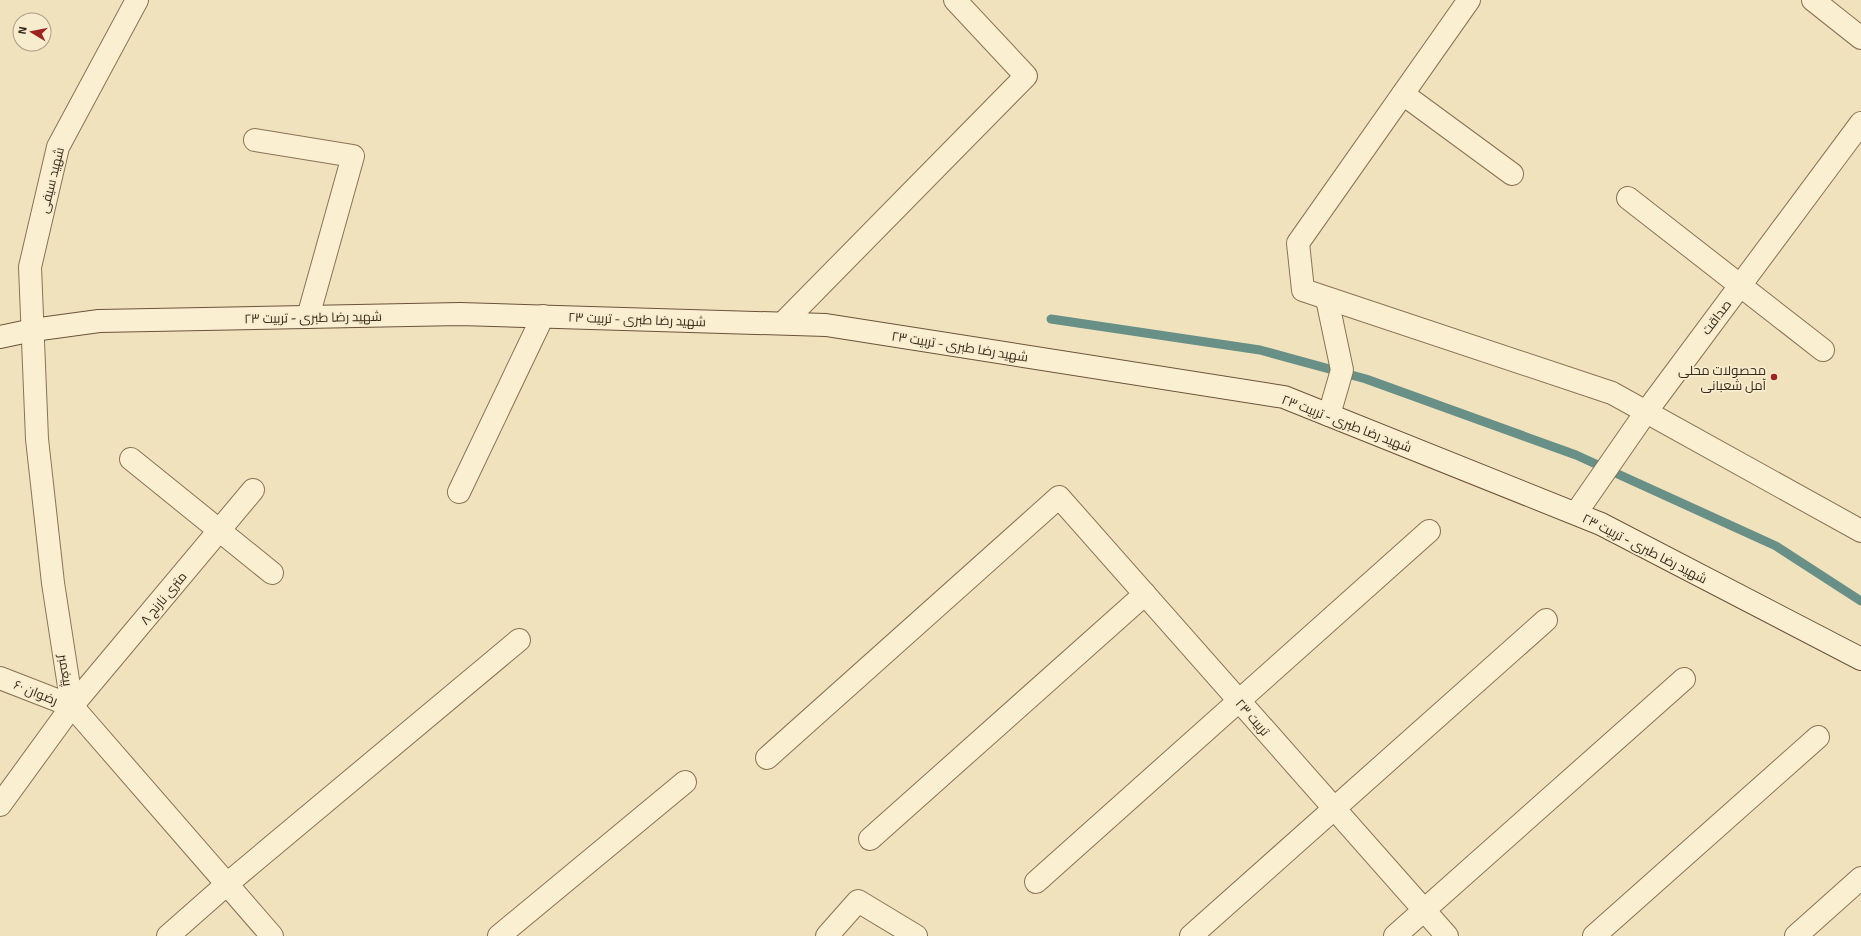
<svg xmlns="http://www.w3.org/2000/svg" width="1861" height="936" font-family="Georgia,Cairo,serif">
  <rect width="100%" height="100%" fill="#f1e2be"/>
  <g fill="none" stroke-linecap="round" stroke-linejoin="round">
    <path stroke="#689087" stroke-width="9" d="M1051,319L1260,350L1366,379L1576,455L1776,546L1861,601"/>
    <defs>
      <g id="minor">
        <path d="M137,0L58,147L30,267L37,439L53,583L72,706L272,936"/>
        <path d="M1469,0L1298,243L1303,290L1612,393L1861,531"/>
        <path d="M1813,0L1861,38"/>
        <path d="M1403,94L1512,174"/>
        <path d="M255,140L353,156L308,317"/>
        <path d="M1628,198L1823,350"/>
        <path d="M1327,299L1342,370L1329,415"/>
        <path d="M783,323L1026,76L955,0"/>
        <path d="M131,459L272,573"/>
        <path d="M459,492L543,316"/>
        <path d="M1576,513L1646,412L1861,123"/>
        <path d="M0,678L72,706"/>
        <path d="M767,758L1059,497L1447,936"/>
        <path d="M0,805L72,706L253,490"/>
        <path d="M870,839L1145,594"/>
        <path d="M1036,882L1429,531"/>
        <path d="M168,936L227,884L519,640"/>
        <path d="M499,936L685,782"/>
        <path d="M827,936L858,901L916,936"/>
        <path d="M1191,936L1546,620"/>
        <path d="M1395,936L1684,679"/>
        <path d="M1594,936L1818,737"/>
        <path d="M1796,936L1861,878"/>
      </g>
      <path id="secondary" d="M0,337L33,330L99,321L460,314L826,325L1284,397L1601,524L1861,659"/>
    </defs>
    <use href="#minor" stroke="#8a7255" stroke-width="24"/>
    <use href="#secondary" stroke="#6b5339" stroke-width="24"/>
    <use href="#minor" stroke="#fbefd1" stroke-width="22"/>
    <use href="#secondary" stroke="#fbefd1" stroke-width="22"/>
  </g>
  <circle fill="#9d2322" stroke="#f7ecce" stroke-width="1.5" cx="1774" cy="377" r="4"/>
  <g text-anchor="middle" dominant-baseline="central" stroke-width="3.5" stroke-linejoin="round" paint-order="stroke">
    <g font-size="13" fill="#382a1b" stroke="#f7ecce">
      <text transform="translate(51 180) rotate(-76)">شهید سیفی</text>
      <text transform="translate(313 317) rotate(-1)">شهید رضا طبری - تربیت ۲۳</text>
      <text transform="translate(1716 317) rotate(-53)">صداقت</text>
      <text transform="translate(637 319) rotate(2)">شهید رضا طبری - تربیت ۲۳</text>
      <text transform="translate(960 346) rotate(9)">شهید رضا طبری - تربیت ۲۳</text>
      <text transform="translate(1347 423) rotate(21)">شهید رضا طبری - تربیت ۲۳</text>
      <text transform="translate(1645 548) rotate(27)">شهید رضا طبری - تربیت ۲۳</text>
      <text transform="translate(163 598) rotate(-50)">۸ متری نارنج</text>
      <text transform="translate(66 670) rotate(81)">پیغمبر</text>
      <text transform="translate(36 692) rotate(22)">رضوان ۶۰</text>
      <text transform="translate(1253 717) rotate(49)">تربیت ۲۳</text>
    </g>
    <g font-size="13" fill="#382a1b" stroke="#f7ecce" text-anchor="end">
      <text x="1766" y="370">محصولات محلی<tspan x="1766" dy="15">آمل شعبانی</tspan></text>
    </g>
  </g>
  <g transform="translate(32 32) rotate(280)"><circle r="19" fill="#f7ecce" stroke="#ab9e86"/>
  <path d="M0-3L7 15L0 10L-7 15Z" fill="#9d2322"/>
  <text y="-6" font-size="11" font-weight="bold" text-anchor="middle" fill="#382a1b">N</text>
  </g>
</svg>
